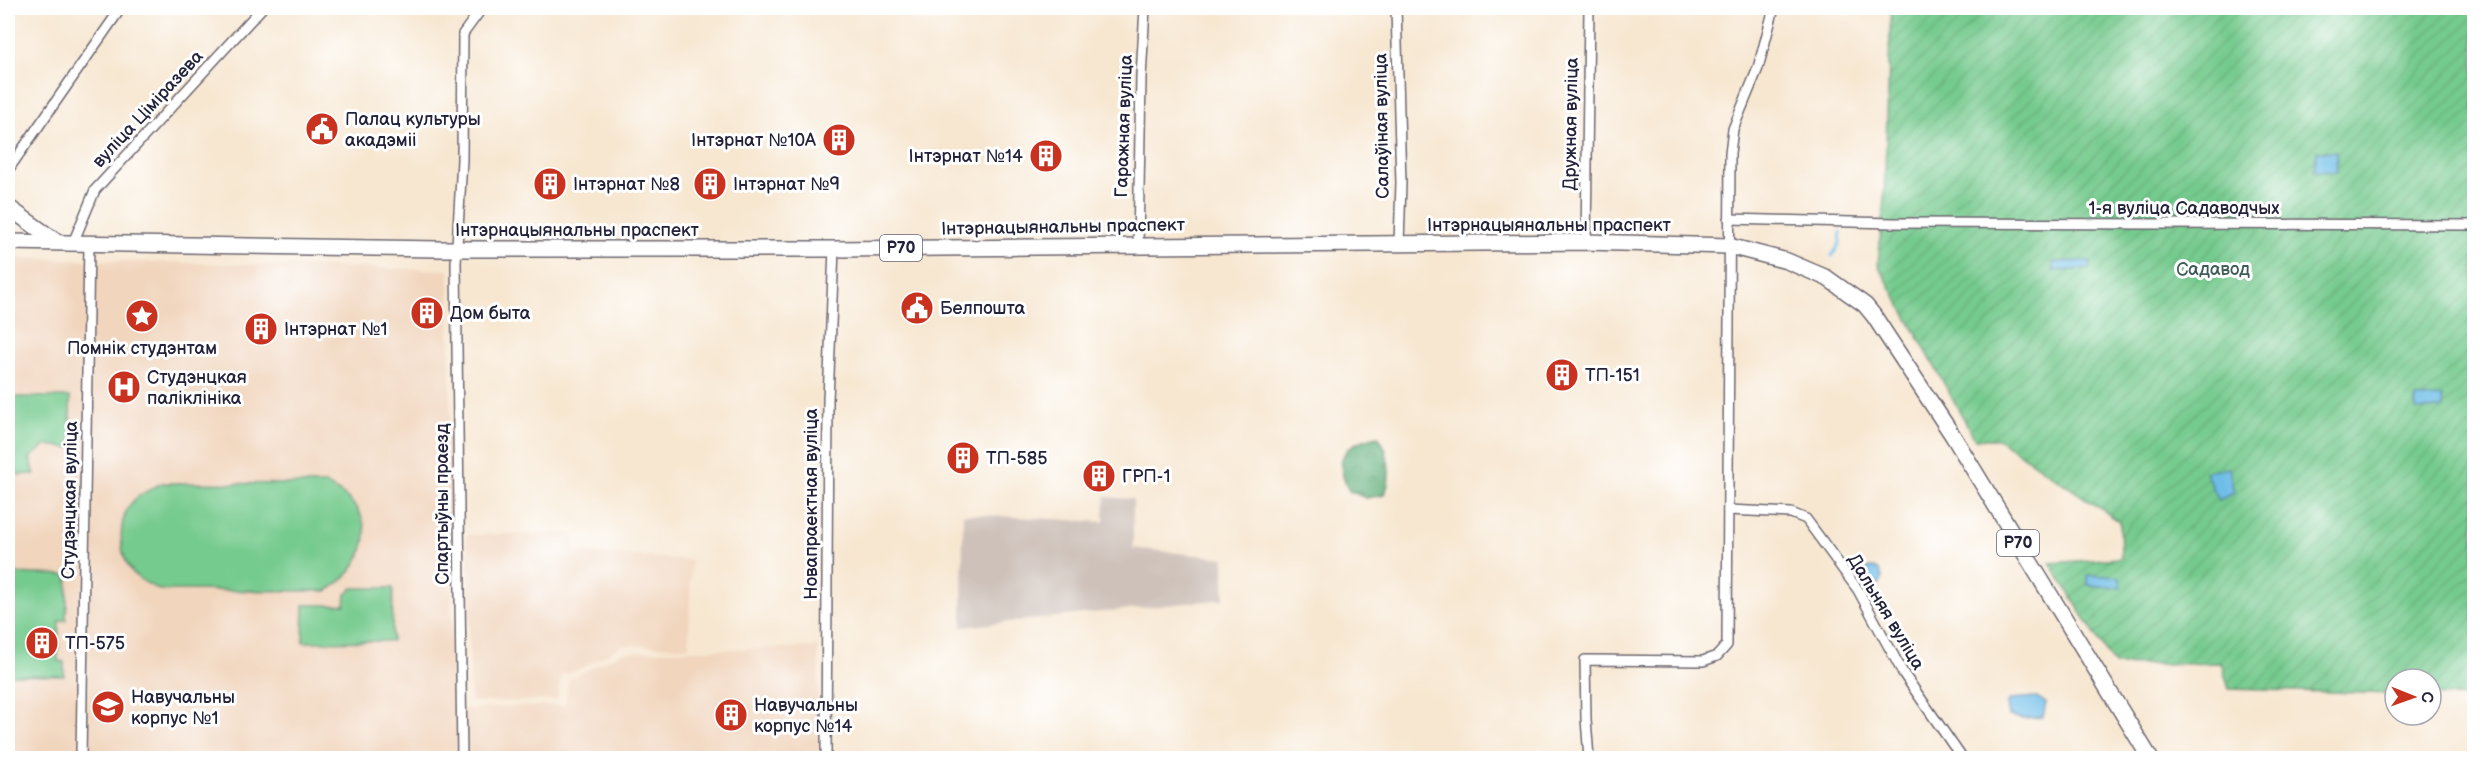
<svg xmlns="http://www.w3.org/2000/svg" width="2482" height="766" font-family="'Balsamiq Sans',sans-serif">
  <defs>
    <pattern id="forest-crowns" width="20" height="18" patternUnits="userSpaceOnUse" patternTransform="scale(1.5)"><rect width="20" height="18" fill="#60ae78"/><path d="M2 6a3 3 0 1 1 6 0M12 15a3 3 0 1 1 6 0" fill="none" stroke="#4f8d64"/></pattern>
    <pattern id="garden-furrows" width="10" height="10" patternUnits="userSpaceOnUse" patternTransform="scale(1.5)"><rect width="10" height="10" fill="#75ca8d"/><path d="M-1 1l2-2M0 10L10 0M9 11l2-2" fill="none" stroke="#65ad7b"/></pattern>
  </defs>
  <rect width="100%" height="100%" fill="#fff"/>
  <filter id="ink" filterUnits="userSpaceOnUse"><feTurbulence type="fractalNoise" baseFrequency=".0167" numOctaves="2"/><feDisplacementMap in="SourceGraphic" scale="12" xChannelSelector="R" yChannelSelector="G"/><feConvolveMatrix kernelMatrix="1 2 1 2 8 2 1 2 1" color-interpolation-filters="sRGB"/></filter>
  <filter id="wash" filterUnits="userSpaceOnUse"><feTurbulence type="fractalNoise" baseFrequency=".008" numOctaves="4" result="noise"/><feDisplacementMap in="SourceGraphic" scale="24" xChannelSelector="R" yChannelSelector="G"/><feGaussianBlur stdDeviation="1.35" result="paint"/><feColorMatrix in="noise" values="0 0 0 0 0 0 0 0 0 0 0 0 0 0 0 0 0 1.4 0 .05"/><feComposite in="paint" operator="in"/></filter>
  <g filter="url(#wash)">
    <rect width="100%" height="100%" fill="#f7e7d1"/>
    <g fill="#f1d5bd">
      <path d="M8,258L449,270L453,709L565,705L569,679L623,652L818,647L819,758H8Z"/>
      <path d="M573,533L575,552L691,560L689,647L622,645L577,671L561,674L557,700L471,702L467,535Z"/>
    </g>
    <path fill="#cec1ba" d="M1105,497L1133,499V548L1224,558V599L962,627L963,514L1104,522Z"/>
    <g fill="#75ca8d" stroke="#4c7664" stroke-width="1.5">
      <path d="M8,397H70L71,448L46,445L30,458L35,474L10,475V498H8Z"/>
      <path d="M162,483L325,484C331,488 339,491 345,496C382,527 362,570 327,591L159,590C148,584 136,579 129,567C118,549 118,516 134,500C141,493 153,488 162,483Z"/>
      <path d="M8,573L68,575L66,620L59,621L58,661L64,662V676L8,675Z"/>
      <path d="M353,588H393L392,641L303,642L304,605H345L346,594Z"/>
    </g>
    <path fill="url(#forest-crowns)" stroke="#41685a" stroke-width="1.5" d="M1378,436C1389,449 1393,479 1384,495L1366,498L1349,491C1332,458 1344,443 1378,436Z"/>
    <path fill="url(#garden-furrows)" stroke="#4c7664" stroke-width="1.5" d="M1891,8H2474V697L2431,695V679H2395V694L2229,689L2221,663L2114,665L2050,563L2121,558L2120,522L1998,439H1975L1878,265L1884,198Z"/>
    <g fill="#6dbde8" stroke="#487092" stroke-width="1.5">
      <path d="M2317,151L2336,152L2337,172L2314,171Z"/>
      <path d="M2090,261L2089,269L2053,271L2054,262Z"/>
      <path d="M2442,397L2443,409L2416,410V398Z"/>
      <path d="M2229,468L2234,493L2219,500L2205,472Z"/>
      <circle cx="1872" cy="578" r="10"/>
      <path d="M2088,575L2119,577L2122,588L2088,585Z"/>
      <path d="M2037,697L2046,703L2043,717L2023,719L2009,716L2007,704L2011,699Z"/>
    </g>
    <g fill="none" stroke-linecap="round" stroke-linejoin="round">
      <path stroke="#6dbde8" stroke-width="3" d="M1832,256L1840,243L1841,232"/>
    </g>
  </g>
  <g filter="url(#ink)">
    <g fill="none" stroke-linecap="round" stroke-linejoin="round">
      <defs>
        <g id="street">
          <path d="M1396,8L1401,183L1399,244"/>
          <path d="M8,170L121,8"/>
          <path d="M1729,219L1893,223L2474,225"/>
          <path d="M1586,242L1589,8"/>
          <path d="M73,243L95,190L262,8"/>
          <path d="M1138,246L1141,77L1145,8"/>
          <path d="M1728,510L1791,513L1806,519L1858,590L1903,673L1962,758"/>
          <path d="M81,758L89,243"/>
          <path d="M462,758L456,263L462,160L463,34L482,8"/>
          <path d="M826,758L828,400L834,249"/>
          <path d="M1589,758L1586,719L1585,660L1703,661L1717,656L1727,645L1730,153L1733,129L1758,68L1774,8"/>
        </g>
        <g id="primary">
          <path d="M8,207L57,242"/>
          <path d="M8,242L439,249H834L1586,242L1729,246L1787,261L1827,278L1865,305L1874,316L1953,436L2150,758"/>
        </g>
      </defs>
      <use href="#street" stroke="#6d6770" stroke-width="12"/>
      <use href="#primary" stroke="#6d6770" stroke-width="18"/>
      <use href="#street" stroke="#fff" stroke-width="9"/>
      <use href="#primary" stroke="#fff" stroke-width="15"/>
    </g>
  </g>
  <defs>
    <symbol id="civic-disc" viewBox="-11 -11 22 22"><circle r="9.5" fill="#c8321e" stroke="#fff"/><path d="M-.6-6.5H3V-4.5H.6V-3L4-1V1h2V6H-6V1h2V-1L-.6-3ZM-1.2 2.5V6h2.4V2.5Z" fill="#fff"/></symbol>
    <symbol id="building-disc" viewBox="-11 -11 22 22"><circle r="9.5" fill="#c8321e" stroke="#fff"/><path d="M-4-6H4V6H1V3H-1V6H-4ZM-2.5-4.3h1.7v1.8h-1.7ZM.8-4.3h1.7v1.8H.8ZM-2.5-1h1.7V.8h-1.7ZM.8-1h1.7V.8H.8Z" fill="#fff"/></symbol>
    <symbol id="sight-disc" viewBox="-11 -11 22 22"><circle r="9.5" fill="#c8321e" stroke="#fff"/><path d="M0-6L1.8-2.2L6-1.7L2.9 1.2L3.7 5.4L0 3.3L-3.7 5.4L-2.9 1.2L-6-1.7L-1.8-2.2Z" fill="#fff"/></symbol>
    <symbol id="hospital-disc" viewBox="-11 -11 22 22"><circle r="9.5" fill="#c8321e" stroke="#fff"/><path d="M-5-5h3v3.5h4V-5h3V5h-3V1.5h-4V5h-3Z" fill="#fff"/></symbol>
    <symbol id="university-disc" viewBox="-11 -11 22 22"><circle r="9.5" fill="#c8321e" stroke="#fff"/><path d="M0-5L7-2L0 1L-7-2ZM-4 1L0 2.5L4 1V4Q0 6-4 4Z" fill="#fff"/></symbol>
  </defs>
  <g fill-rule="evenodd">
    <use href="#civic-disc" x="303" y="110" width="38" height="38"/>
    <use href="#building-disc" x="820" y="121" width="38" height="38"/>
    <use href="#building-disc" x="1027" y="137" width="38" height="38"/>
    <use href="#building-disc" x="531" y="165" width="38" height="38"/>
    <use href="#building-disc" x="691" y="165" width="38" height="38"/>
    <use href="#civic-disc" x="898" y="289" width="38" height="38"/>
    <use href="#building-disc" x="408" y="294" width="38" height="38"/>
    <use href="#sight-disc" x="123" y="297" width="38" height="38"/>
    <use href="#building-disc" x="242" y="310" width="38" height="38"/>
    <use href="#building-disc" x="1543" y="356" width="38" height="38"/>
    <use href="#hospital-disc" x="105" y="368" width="38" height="38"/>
    <use href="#building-disc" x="944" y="439" width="38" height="38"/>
    <use href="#building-disc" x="1080" y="457" width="38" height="38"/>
    <use href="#building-disc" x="23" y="624" width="38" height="38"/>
    <use href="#university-disc" x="89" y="688" width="38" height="38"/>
    <use href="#building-disc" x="712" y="696" width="38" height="38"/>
  </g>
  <g text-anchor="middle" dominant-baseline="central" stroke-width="6" stroke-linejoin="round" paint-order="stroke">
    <g fill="#fff" stroke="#646476" stroke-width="1.5">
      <rect x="880" y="235" width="42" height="26" rx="4.5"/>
      <rect x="1997" y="530" width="42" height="26" rx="4.5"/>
    </g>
    <g font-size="16" font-weight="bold" fill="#22223b">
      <text x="901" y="248">Р70</text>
      <text x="2018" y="543">Р70</text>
    </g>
    <g font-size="18" fill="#22223b" stroke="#fff">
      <text transform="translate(148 109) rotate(-47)">вуліца Ціміразева</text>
      <text transform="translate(1571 124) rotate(-89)">Дружная вуліца</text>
      <text transform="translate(1124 126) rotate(-88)">Гаражная вуліца</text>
      <text transform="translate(1382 126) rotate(-91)">Салаўіная вуліца</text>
      <text x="2184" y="208">1-я вуліца Садаводчых</text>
      <text x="1549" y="225">Інтэрнацыянальны праспект</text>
      <text transform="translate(1063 227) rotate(-1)">Інтэрнацыянальны праспект</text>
      <text x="577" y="230">Інтэрнацыянальны праспект</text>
      <text transform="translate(70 500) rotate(-89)">Студэнцкая вуліца</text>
      <text transform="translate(442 504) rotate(-90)">Спартыўны праезд</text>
      <text transform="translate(811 504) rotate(-90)">Новапраектная вуліца</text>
      <text transform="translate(1886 612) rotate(59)">Дальняя вуліца</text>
    </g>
    <g font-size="18" fill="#22223b" stroke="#fff" text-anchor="start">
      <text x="345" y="119">Палац культуры<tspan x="345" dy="21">акадэміі</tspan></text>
      <text x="816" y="140" text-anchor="end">Інтэрнат №10А</text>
      <text x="1023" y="156" text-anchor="end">Інтэрнат №14</text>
      <text x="573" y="184">Інтэрнат №8</text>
      <text x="733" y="184">Інтэрнат №9</text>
      <text x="940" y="308">Белпошта</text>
      <text x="450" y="313">Дом быта</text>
      <text x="284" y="329">Інтэрнат №1</text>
      <text x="142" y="348" text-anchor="middle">Помнік студэнтам</text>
      <text x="1585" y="375">ТП-151</text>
      <text x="147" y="377">Студэнцкая<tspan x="147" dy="21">паліклініка</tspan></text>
      <text x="986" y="458">ТП-585</text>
      <text x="1122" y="476">ГРП-1</text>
      <text x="65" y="643">ТП-575</text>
      <text x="131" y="697">Навучальны<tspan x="131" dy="21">корпус №1</tspan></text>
      <text x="754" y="705">Навучальны<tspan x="754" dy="21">корпус №14</tspan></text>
    </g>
    <g font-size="18" fill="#3f5d58" stroke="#fff">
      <text x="2213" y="269">Садавод</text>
    </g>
  </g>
  <rect width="2482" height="766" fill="none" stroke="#fff" stroke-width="30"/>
  <g transform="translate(2413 697) rotate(91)"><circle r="28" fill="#ffffff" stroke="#a7a7b1" stroke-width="1.5"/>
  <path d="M0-4.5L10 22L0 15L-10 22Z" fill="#c8321e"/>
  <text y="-9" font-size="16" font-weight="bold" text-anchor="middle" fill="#22223b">С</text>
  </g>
</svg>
